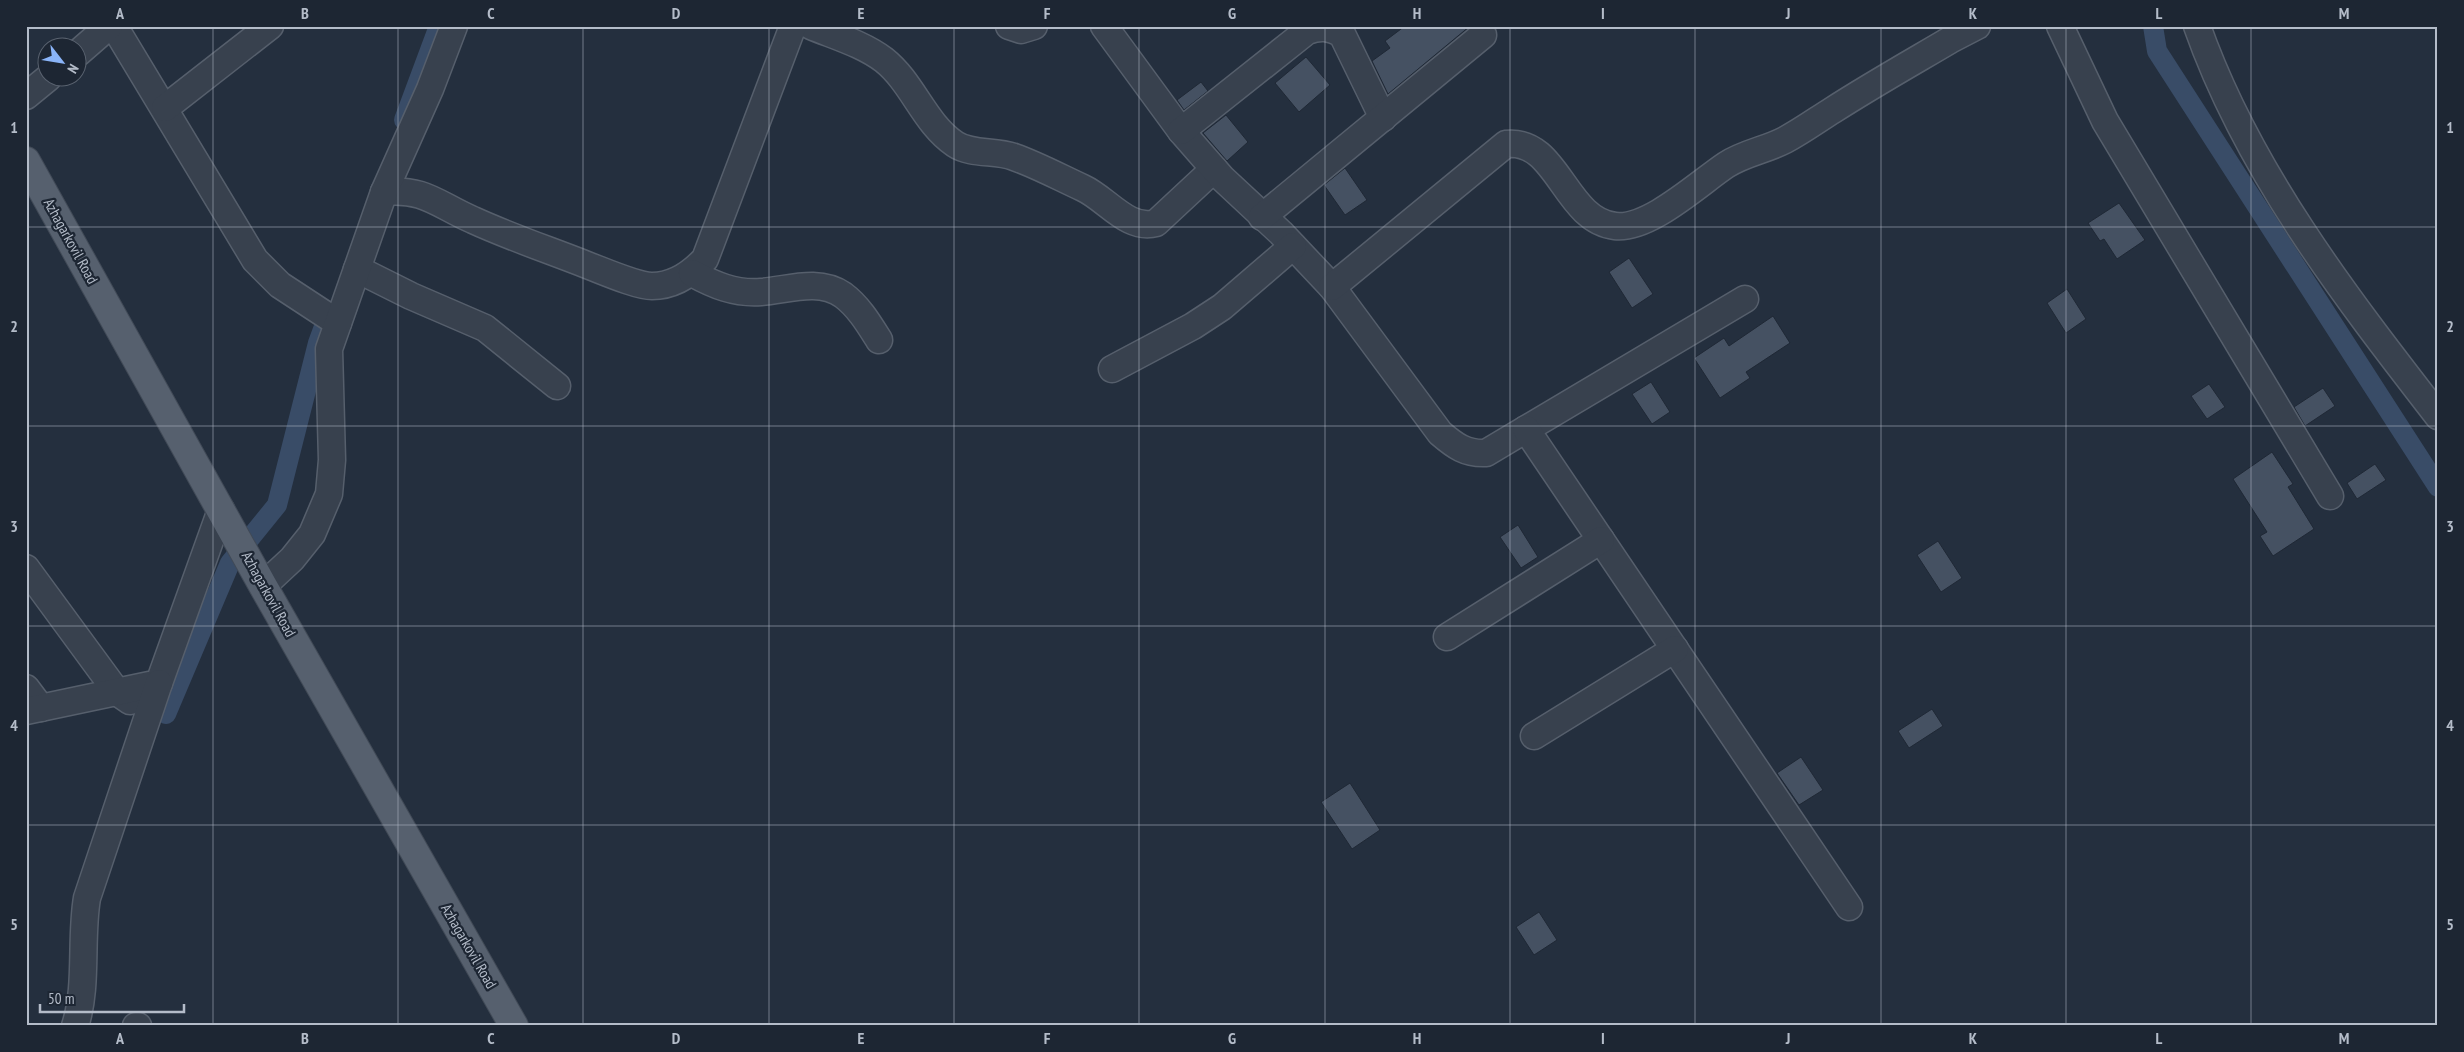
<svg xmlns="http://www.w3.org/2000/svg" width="2464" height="1052" font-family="'PT Sans Narrow',sans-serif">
  <rect width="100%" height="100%" fill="#242f3e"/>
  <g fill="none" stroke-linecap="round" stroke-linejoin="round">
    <g stroke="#394c67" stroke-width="20">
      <path d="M2153,26L2157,51L2438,487"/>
      <path d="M404,120L439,26"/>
      <path d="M166,714L230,563L277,505L318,343L325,324"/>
    </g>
  </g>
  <g fill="#455162" stroke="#1f2835">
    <path d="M1405,26H1470L1388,94L1372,61L1390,48L1385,41Z"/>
    <path d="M1306,57L1330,85L1299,112L1275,83Z"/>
    <path d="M1201,82L1208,91L1184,110L1177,100Z"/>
    <path d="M1226,115L1248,142L1227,161L1203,133Z"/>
    <path d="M1345,168L1367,200L1345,215L1324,185Z"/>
    <path d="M2119,203L2145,240L2117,259L2104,239L2100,241L2088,223Z"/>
    <path d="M1629,258L1653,294L1632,308L1609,272Z"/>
    <path d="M2067,289L2086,319L2066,333L2047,303Z"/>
    <path d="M1773,316L1790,343L1746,372L1750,378L1720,398L1694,358L1724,338L1729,346Z"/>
    <path d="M1651,382L1670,412L1652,424L1632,394Z"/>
    <path d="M2209,384L2225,407L2207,419L2191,396Z"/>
    <path d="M2323,388L2335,406L2305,426L2294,407Z"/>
    <path d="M2272,452L2293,484L2288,487L2314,529L2273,556L2260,536L2267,532L2233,479Z"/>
    <path d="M2375,464L2386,480L2357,499L2347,483Z"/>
    <path d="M1518,525L1538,557L1521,568L1500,537Z"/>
    <path d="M1938,541L1962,578L1941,592L1917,555Z"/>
    <path d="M1932,709L1943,726L1909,748L1898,731Z"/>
    <path d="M1801,757L1823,790L1799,805L1777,773Z"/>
    <path d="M1350,783L1380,830L1352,849L1321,802Z"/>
    <path d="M1539,912L1557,940L1534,955L1516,927Z"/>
  </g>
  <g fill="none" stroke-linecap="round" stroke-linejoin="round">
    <defs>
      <g id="minor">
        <path d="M114,26L255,260L280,285L338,323"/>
        <path d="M811,26C835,36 863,44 884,60C913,83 924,123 955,144C971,155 996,150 1014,157C1037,165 1061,178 1083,188C1107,199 1128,231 1156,223L1214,169"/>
        <path d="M1009,26L1021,30L1034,26"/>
        <path d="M1104,26L1181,131L1222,178L1281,233L1332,287L1440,433C1455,446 1466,454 1486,453L1745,299"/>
        <path d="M2060,26L2105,121L2330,496"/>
        <path d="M2197,26C2248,171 2345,296 2438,416"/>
        <path d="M78,53L109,26"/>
        <path d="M26,96L48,78"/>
        <path d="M165,108L270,26"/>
        <path d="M1181,131L1307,31C1321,26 1329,27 1342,34L1383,118"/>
        <path d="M384,192C425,188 438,205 473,220C510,237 549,250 587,265C603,271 637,286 652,286C674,286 691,274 705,259L793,26"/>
        <path d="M1262,217L1483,35"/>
        <path d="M357,269L411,296L485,328L557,386"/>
        <path d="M692,273C714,285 735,294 761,292C788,290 818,278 843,295C859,307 869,324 879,340"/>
        <path d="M1332,287L1506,144C1558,138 1564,220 1615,226C1649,230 1699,183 1726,165C1744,153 1766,150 1785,140C1802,131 1817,120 1833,110C1872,85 1911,63 1950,40L1977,26"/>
        <path d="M1112,369L1193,326L1222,307L1293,246"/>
        <path d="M1526,429L1849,907"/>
        <path d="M26,568L117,692L130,701"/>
        <path d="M263,586L292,559L312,534L329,494L332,460L329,349L384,192L430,89L454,26"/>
        <path d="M1447,637L1601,540"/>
        <path d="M26,688L41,708"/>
        <path d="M26,711L159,683L221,510"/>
        <path d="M1534,736L1675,649"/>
        <path d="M75,1026C88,987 80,938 87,898L159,683"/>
        <path d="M136,1026H138"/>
      </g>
      <path id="major" d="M26,161L263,586L514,1026"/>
    </defs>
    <use href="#minor" stroke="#565f6c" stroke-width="29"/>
    <use href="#major" stroke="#414a57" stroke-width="30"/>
    <use href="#minor" stroke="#38414e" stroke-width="26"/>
    <use href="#major" stroke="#56606e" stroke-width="28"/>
  </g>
  <path fill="none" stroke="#b4bcc9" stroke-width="1" stroke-opacity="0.55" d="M213,26V1026M398,26V1026M583,26V1026M769,26V1026M954,26V1026M1139,26V1026M1325,26V1026M1510,26V1026M1695,26V1026M1881,26V1026M2066,26V1026M2251,26V1026M26,227H2438M26,426H2438M26,626H2438M26,825H2438"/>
  <g text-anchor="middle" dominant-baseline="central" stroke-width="4.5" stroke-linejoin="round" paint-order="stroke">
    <g font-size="15" fill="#b4bcc9" stroke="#1d2633">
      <text transform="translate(71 241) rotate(61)">Azhagarkovil Road</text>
      <text transform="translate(269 594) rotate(61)">Azhagarkovil Road</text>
      <text transform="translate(469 946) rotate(60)">Azhagarkovil Road</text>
    </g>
  </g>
  <rect width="2464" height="1052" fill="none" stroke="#1d2633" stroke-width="55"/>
  <g transform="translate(62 62) rotate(121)"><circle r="24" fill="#1d2633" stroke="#59626f"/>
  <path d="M0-4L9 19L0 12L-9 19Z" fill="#8ab4f8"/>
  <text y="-8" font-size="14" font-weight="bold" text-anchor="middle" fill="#b4bcc9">N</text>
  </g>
  <path d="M40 1004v8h144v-8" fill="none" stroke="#b4bcc9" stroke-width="2.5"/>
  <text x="48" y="1004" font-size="15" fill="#b4bcc9" stroke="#1d2633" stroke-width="4" paint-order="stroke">50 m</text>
  <rect x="28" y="28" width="2408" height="996" fill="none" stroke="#b4bcc9" stroke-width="2"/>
  <g font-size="16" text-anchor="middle" font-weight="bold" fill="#b4bcc9">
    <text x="120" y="19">A</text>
    <text x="305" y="19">B</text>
    <text x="491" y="19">C</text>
    <text x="676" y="19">D</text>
    <text x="861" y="19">E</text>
    <text x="1047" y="19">F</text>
    <text x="1232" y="19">G</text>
    <text x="1417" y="19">H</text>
    <text x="1603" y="19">I</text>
    <text x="1788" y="19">J</text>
    <text x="1973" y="19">K</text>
    <text x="2159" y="19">L</text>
    <text x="2344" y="19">M</text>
    <text x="14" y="133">1</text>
    <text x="2450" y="133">1</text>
    <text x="14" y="332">2</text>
    <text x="2450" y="332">2</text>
    <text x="14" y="532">3</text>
    <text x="2450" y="532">3</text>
    <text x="14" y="731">4</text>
    <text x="2450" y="731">4</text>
    <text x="14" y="930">5</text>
    <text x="2450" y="930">5</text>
    <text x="120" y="1044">A</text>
    <text x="305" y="1044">B</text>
    <text x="491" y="1044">C</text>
    <text x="676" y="1044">D</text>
    <text x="861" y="1044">E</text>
    <text x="1047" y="1044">F</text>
    <text x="1232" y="1044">G</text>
    <text x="1417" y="1044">H</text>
    <text x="1603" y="1044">I</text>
    <text x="1788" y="1044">J</text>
    <text x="1973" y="1044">K</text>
    <text x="2159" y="1044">L</text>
    <text x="2344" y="1044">M</text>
  </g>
</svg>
